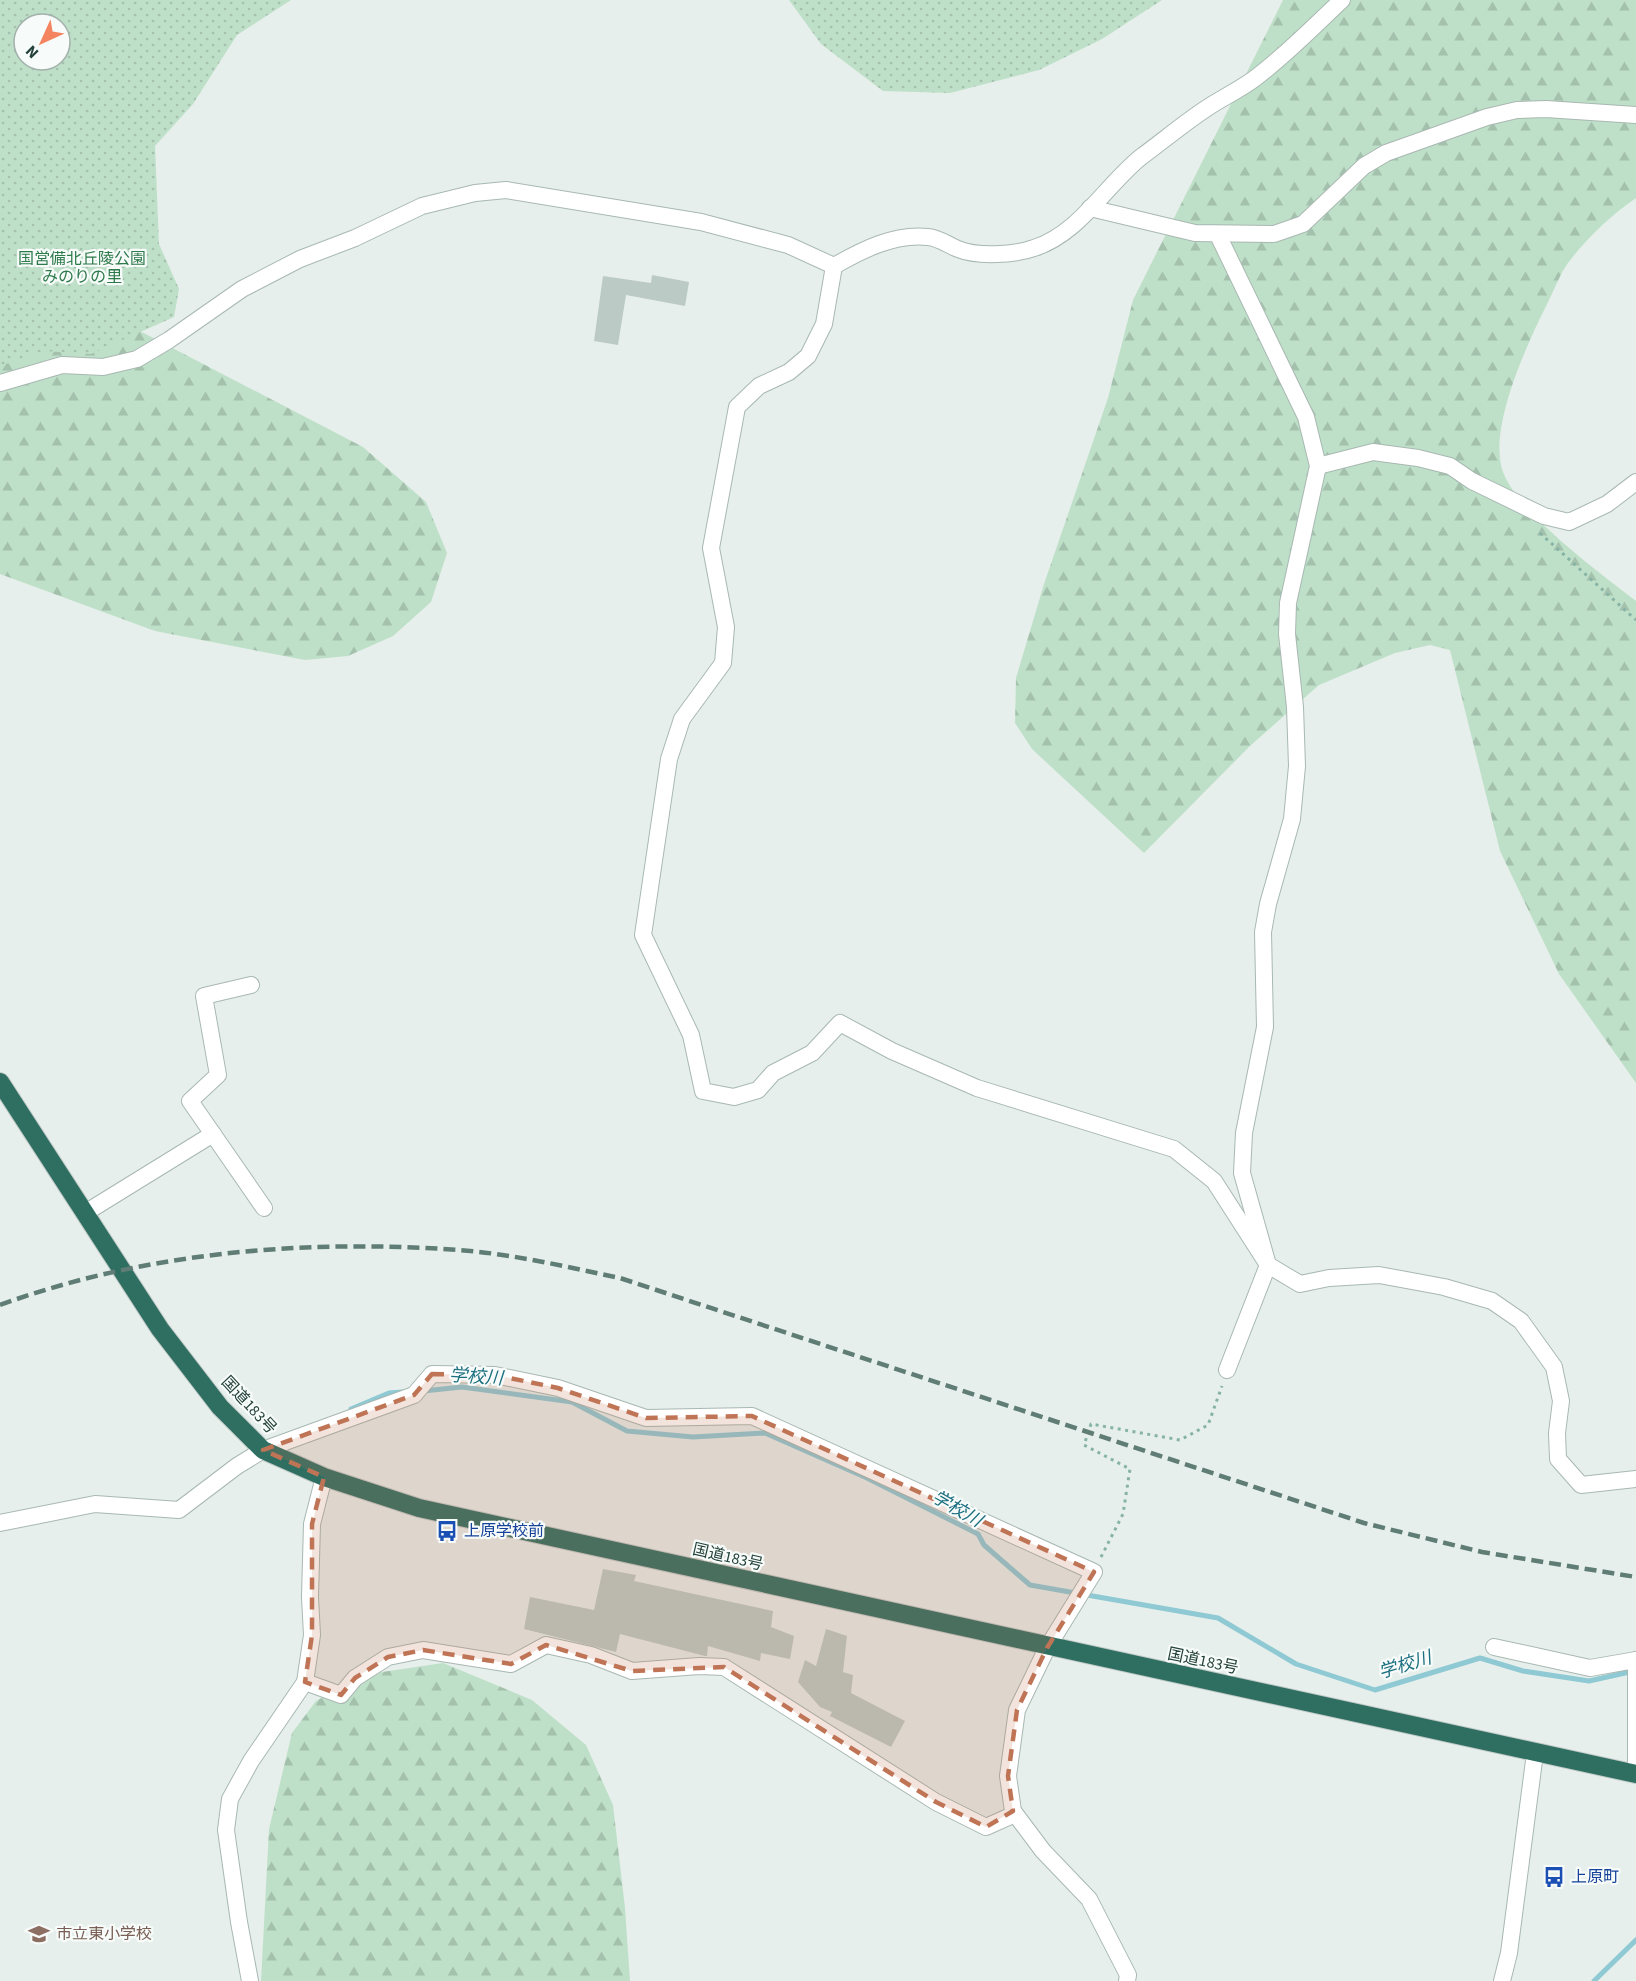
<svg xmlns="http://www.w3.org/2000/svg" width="1636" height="1981" font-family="'Source Sans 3','Noto Sans JP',sans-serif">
  <defs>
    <pattern id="forest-firs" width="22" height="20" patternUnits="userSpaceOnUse" patternTransform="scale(1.5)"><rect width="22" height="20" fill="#bfe0c8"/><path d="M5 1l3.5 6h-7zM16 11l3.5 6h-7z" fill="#a4c1ad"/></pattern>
    <pattern id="park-dots" width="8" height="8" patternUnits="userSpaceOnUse" patternTransform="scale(1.5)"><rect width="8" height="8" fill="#bfe0c8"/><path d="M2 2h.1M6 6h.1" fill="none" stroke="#a4c1ad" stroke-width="1.8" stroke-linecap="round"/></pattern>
  </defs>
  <rect width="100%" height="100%" fill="#e6efeb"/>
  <g fill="url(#forest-firs)">
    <path d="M1283,0H1636V198C1610,216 1587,238 1568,263C1560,274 1555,288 1549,300C1529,340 1487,428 1503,472C1518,513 1601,574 1636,601V1083L1559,974L1500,851L1450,650L1430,645L1395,653L1319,685L1250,746L1144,853L1032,749L1015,723L1016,678L1044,584L1108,398L1133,300Z"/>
    <path d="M0,239L86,303L363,447L426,502L447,553L431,602L393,636L348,656L305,660L155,631L0,574Z"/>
    <path d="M443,1663L532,1700L586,1745L613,1805L625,1908L630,1981H261L269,1829L292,1733L316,1701L362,1675Z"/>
  </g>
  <g fill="url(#park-dots)" fill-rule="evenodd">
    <path d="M0,0H291L237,35L193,104L155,146L159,244L179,289L174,317L91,354L44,351L0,366ZM24,24H60V60H24Z"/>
    <path d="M789,0H1162L1102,39L1039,70L950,93L883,91L821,44Z"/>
  </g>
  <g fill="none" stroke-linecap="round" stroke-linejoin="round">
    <g stroke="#8ec9d4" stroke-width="5">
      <path d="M423,1391L462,1387L572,1402L627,1431L693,1437L765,1433L867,1478L978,1534L984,1545L1030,1585L1218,1618L1296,1664L1375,1690L1480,1658L1523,1671L1589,1681L1634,1671"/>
      <path d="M351,1409L389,1393L402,1392"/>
      <path d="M1594,1981L1636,1940"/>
    </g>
  </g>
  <g fill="#bbcac4">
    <path d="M652,275L689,282L685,306L626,295L618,345L594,341L603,276L651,283Z"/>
    <path d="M603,1569L636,1575L634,1581L773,1611L771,1627L794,1636L790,1659L761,1653L760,1661L708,1646L707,1656H705L620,1634L616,1652L524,1629L530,1597L594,1610Z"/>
    <path d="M826,1629L847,1636L843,1672L853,1675L851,1693L905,1721L891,1747L830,1716L832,1712L820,1707L798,1682L805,1660L816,1666Z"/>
  </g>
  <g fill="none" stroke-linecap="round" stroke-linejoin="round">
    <defs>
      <g id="minor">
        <path d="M1342,0C1313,27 1285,56 1254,79C1239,90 1222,98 1207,108C1184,123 1163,141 1141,157C1106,185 1079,234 1034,248C1015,255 977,257 958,249C948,245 939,238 928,237C895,233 862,250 834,266L824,324L808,356L789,372L759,386L737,407L711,548L726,627L723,663L682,719L669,759L643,935L691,1035L703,1091L734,1097L758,1090L773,1073L812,1053L840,1023L892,1051L977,1088L1174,1149L1214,1181L1268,1265L1300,1284L1329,1278L1379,1275L1444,1287L1492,1301L1521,1321L1554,1367L1561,1401L1557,1433L1558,1459L1581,1485L1636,1479"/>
        <path d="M1090,208L1195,233L1274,234L1303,224L1364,166L1386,153L1487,117L1517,110L1546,109L1636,115"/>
        <path d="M1218,235L1306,417L1318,466L1288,603L1287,634L1295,707L1297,766L1292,819L1268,904L1263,932L1265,1027L1244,1133L1242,1173L1268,1265L1227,1370"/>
        <path d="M0,383L62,365L103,367L137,359L169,340L242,289L300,259L355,238L422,206L475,193L506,190L701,222L788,245L834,266"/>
        <path d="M1318,466L1373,452L1418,458L1450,466L1472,481L1544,516L1569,522L1607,504L1636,482"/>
        <path d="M251,985L204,996L218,1075L190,1101L264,1208"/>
        <path d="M85,1213L213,1134"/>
        <path d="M0,1523L95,1504L179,1510L237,1466L263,1450L414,1395L432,1374L495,1375L558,1388L646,1418L752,1416L1094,1572L1047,1648L1017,1710L1008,1776L1013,1811L1043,1851L1089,1899L1128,1975L1127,1981"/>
        <path d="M1494,1647L1590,1668L1636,1660"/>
        <path d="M305,1682L341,1695L355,1678L388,1657L423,1650L511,1664L546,1645L591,1655L632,1671L699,1666L724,1667L936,1802L986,1827L1015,1814"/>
        <path d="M1636,1774V1660"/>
        <path d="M250,1981L239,1922L226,1830L230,1799L251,1761L305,1682L312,1635L310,1597L312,1524L324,1477"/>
        <path d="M1502,1981L1509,1953L1535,1753"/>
      </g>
      <path id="highway" d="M0,1082L160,1329L220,1407L263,1450L324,1477L419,1508L1636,1774"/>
    </defs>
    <use href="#minor" stroke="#a8b8b2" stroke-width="18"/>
    <use href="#highway" stroke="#c2cac8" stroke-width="20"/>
    <g stroke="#86b3a5" stroke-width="3" stroke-dasharray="3 4.5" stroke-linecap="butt">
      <path d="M1540,533L1636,620"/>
      <path d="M1101,1557L1123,1514L1130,1469L1084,1445L1091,1424L1180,1440L1208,1425L1222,1386"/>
    </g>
    <use href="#minor" stroke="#fff" stroke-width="16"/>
    <use href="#highway" stroke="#2f6f62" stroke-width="18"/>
    <path stroke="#5f7d75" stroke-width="4.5" stroke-dasharray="12 6" stroke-linecap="butt" d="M0,1305C145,1252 305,1239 459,1250C513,1254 567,1267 620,1278L1364,1523L1482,1552L1636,1577"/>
  </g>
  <path fill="#c07456" fill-opacity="0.2" stroke="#c07456" stroke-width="4.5" stroke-dasharray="12 8" stroke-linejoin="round" d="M432,1374L495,1375L558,1388L646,1418L752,1416L1094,1572L1047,1648L1017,1710L1008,1776L1013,1811L986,1827L936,1802L724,1667L632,1671L546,1645L511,1664L423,1650L388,1657L355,1678L341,1695L305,1682L312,1635V1524L324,1477L263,1450L414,1395Z"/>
  <defs>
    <symbol id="bus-bare" viewBox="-9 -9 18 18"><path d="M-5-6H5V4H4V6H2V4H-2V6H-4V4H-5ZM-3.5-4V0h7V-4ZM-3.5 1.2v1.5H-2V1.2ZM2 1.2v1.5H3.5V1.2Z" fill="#1a4fb4" stroke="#f7fbf9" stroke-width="2.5" paint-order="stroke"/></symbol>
    <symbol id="school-bare" viewBox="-9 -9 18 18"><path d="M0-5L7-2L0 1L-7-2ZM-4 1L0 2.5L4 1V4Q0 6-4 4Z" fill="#8d6e63" stroke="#f7fbf9" stroke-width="2.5" paint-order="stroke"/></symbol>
  </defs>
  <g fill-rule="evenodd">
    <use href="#bus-bare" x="432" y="1516" width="30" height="30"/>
    <use href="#bus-bare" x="1539" y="1862" width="30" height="30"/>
    <use href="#school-bare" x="24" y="1919" width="30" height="30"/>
  </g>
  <g text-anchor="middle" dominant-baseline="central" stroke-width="4.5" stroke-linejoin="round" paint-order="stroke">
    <g font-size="16" fill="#2d7a4b" stroke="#f7fbf9">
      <text x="82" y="259">国営備北丘陵公園<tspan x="82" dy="18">みのりの里</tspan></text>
    </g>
    <g font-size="16" fill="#24423a" stroke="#f7fbf9">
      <text transform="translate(249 1405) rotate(47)">国道183号</text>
      <text transform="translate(728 1557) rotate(13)">国道183号</text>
      <text transform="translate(1203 1661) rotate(12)">国道183号</text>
    </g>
    <g font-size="16" fill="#164399" stroke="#f7fbf9" text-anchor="start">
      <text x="464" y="1531">上原学校前</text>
      <text x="1571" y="1877">上原町</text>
    </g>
    <g font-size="16" fill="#785e54" stroke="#f7fbf9" text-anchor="start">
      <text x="56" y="1934">市立東小学校</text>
    </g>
    <g font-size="18" font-style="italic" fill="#1c6f80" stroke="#f7fbf9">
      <text transform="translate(476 1377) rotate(4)">学校川</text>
      <text transform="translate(957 1509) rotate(30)">学校川</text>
      <text transform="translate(1405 1665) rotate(-17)">学校川</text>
    </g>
  </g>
  <g transform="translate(42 42) rotate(225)"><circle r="28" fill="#f7fbf9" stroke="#a3b1ad" stroke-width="1.5"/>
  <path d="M0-4.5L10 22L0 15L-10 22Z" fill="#f4845f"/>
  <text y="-9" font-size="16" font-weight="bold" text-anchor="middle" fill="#24423a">N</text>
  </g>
</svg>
